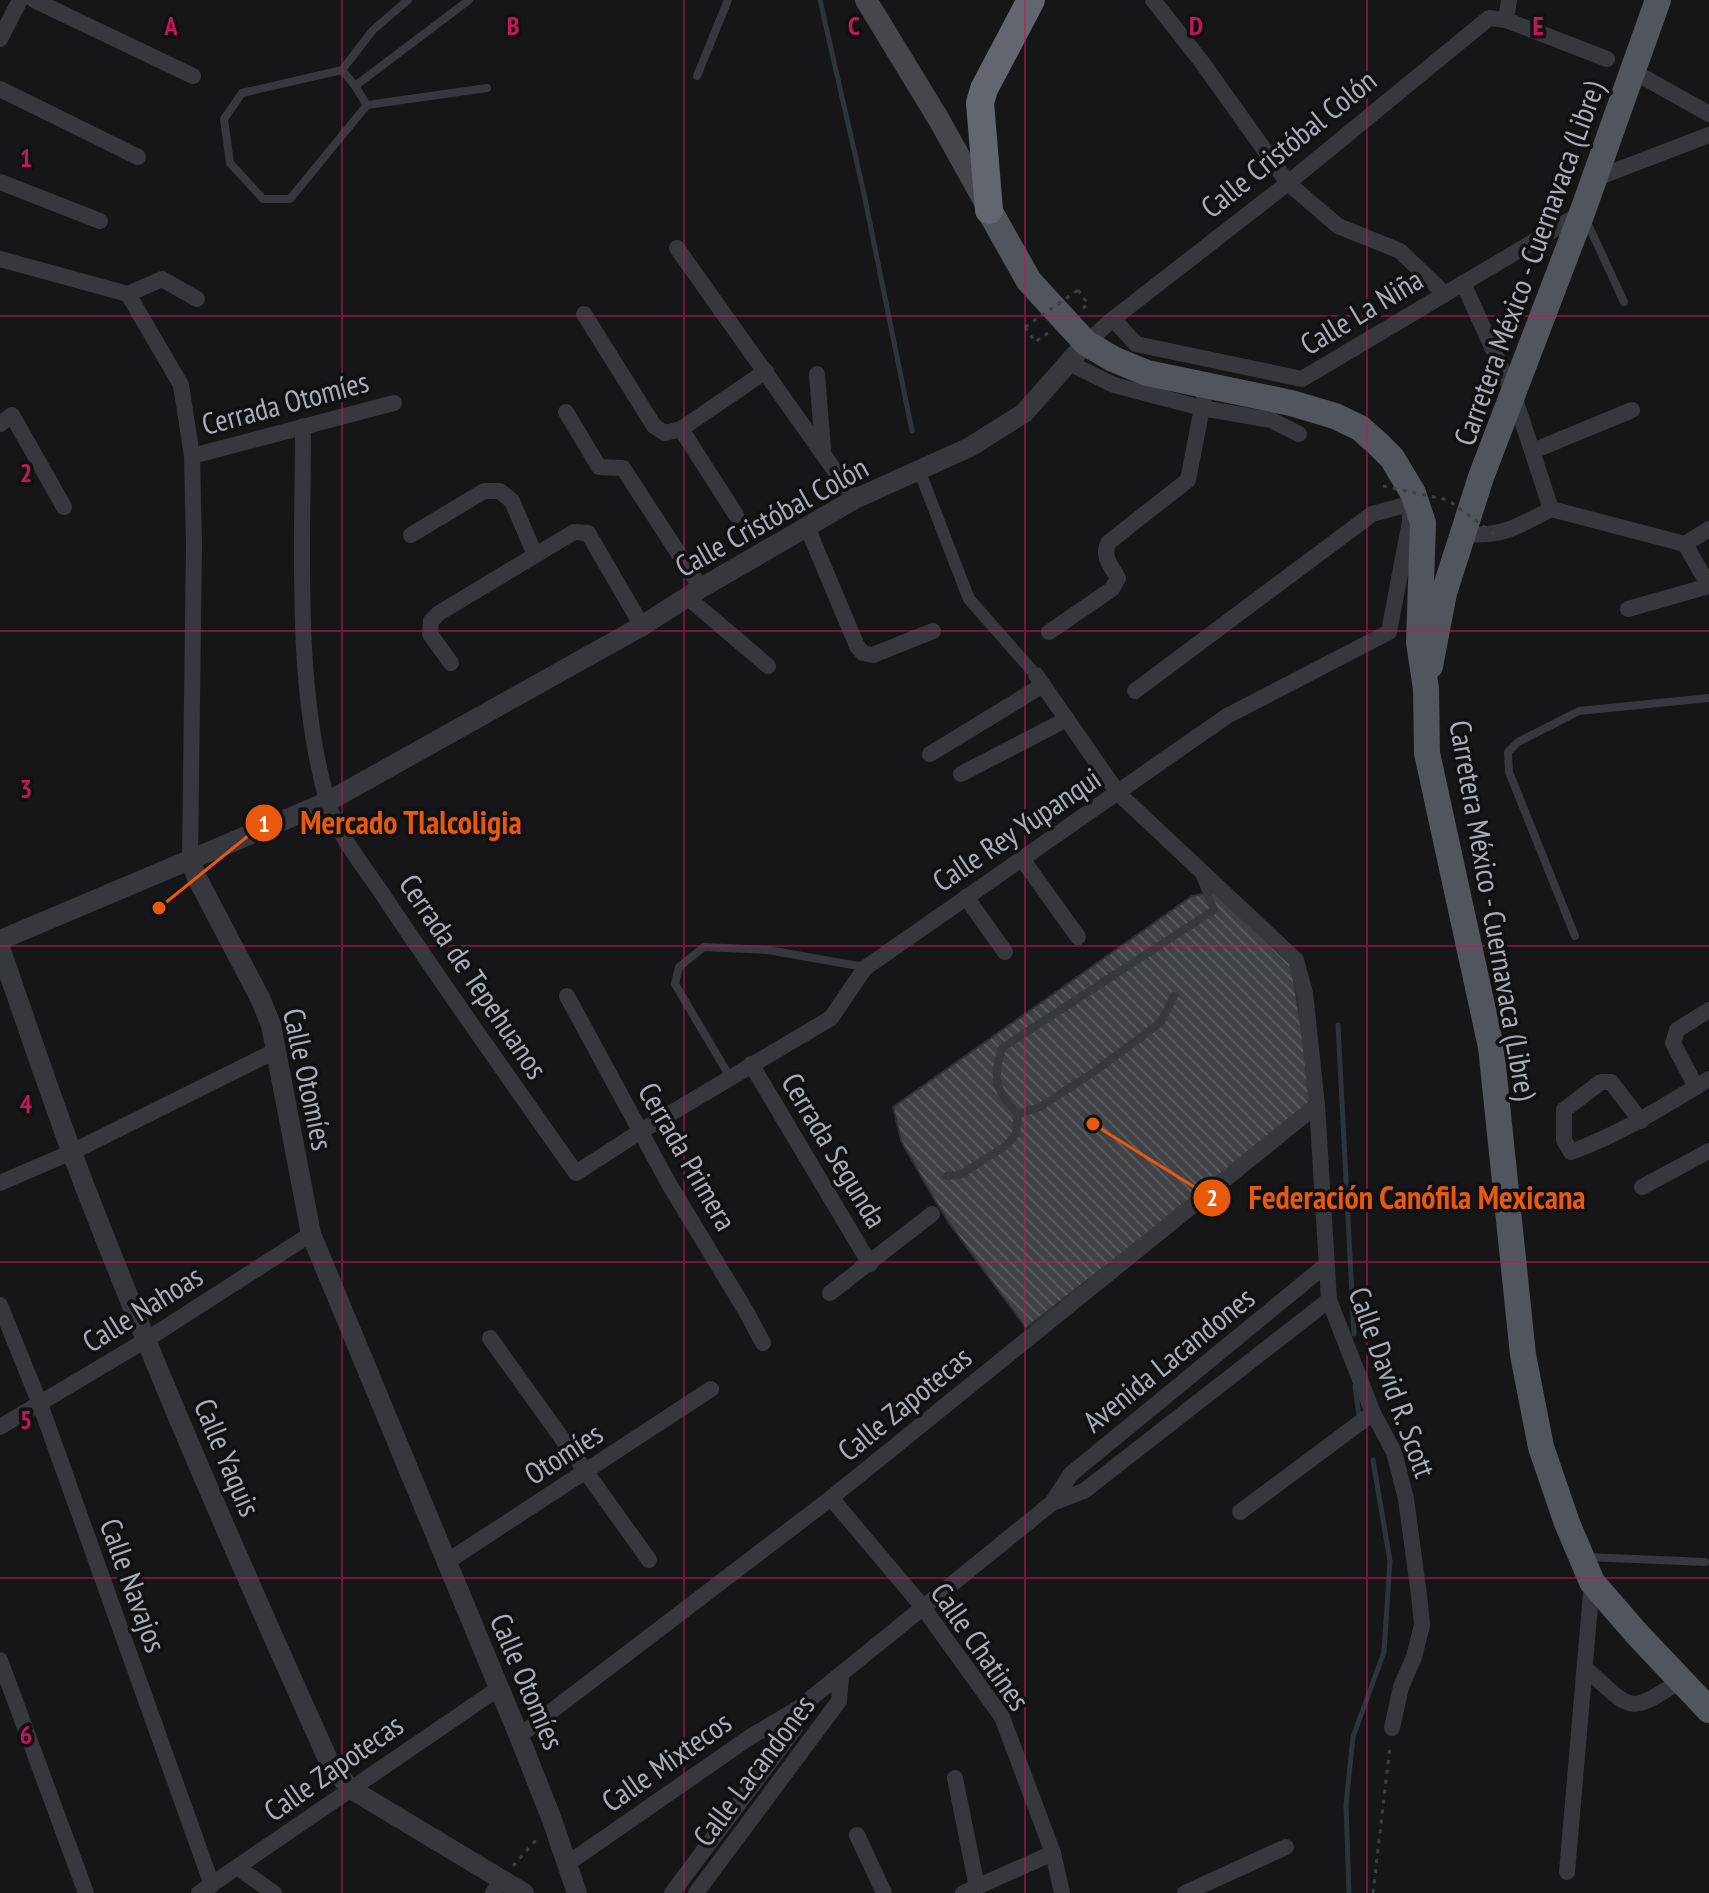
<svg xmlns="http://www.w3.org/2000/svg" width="1709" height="1893" font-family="'PT Sans Narrow',sans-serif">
  <defs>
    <pattern id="building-back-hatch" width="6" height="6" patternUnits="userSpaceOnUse" patternTransform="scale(2)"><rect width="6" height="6" fill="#404145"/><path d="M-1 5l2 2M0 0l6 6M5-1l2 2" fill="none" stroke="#595a5e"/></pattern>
  </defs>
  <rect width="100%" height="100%" fill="#161618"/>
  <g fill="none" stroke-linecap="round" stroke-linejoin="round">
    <g stroke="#2c353c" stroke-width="5">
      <path d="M820,0L864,194L912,431"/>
      <path d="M1338,1025L1354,1334"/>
      <path d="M1355,1386L1359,1416"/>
      <path d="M1349,1893L1346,1805L1353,1737L1384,1652L1390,1561L1373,1460"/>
    </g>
  </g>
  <path fill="url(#building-back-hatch)" stroke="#303034" stroke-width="2" d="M1218,891L1291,963L1314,1105L1026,1328L949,1223L933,1197L901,1141L893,1107L1192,896Z"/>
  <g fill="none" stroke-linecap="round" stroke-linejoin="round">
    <g stroke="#3d3f44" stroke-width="3" stroke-dasharray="4 6" stroke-linecap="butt">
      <path d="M1078,290L1088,304L1083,308"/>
      <path d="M1025,327L1035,342L1048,333"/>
      <path d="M513,1866L537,1839"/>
      <path d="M1373,1893L1390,1746"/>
    </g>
    <g stroke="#37383d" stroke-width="8">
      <path d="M342,70L355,86L469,0"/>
      <path d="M697,76L728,0"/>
      <path d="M355,86L367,105L290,199H263L230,163L224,119L242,93L342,70L373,30L408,0"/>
      <path d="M367,105L487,88"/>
      <path d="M1586,220L1624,302"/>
      <path d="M1575,936L1509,772L1508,752L1518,742L1579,711L1709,698"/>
      <path d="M1174,996L1161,1022L1094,1072L1040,1107L1018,1114C995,1090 992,1080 1002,1048L1214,910L1199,874"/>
      <path d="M730,1077L675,984L679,967L704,947L768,950L864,967"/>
      <path d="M947,1176L960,1175L1007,1145L1016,1134L1018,1114"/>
      <path d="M1586,1557L1705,1562"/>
    </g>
    <path stroke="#37383d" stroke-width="12" d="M919,470L969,599L1036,675"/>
    <g stroke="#37383d" stroke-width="16">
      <path d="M34,0L193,76"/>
      <path d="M1153,0L1201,61L1288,183L1338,226L1400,251L1445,294"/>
      <path d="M1506,20L1509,0"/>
      <path d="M0,39L20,0"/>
      <path d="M1645,78L1709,114"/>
      <path d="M0,89L138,157"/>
      <path d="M1594,179L1709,135"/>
      <path d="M0,182L100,221"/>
      <path d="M677,248L855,499"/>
      <path d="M0,259L128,294L181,385L192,456L194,544L190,859"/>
      <path d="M1463,283L1514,396L1551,509"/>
      <path d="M128,294L162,279L197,299"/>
      <path d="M584,314L654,426L665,433L681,429L766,371"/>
      <path d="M1113,319L1136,344L1302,379L1580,214"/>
      <path d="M1086,343L1113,319L1288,183L1489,18L1506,20L1607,59"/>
      <path d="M1069,363L1114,385L1202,408L1271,420L1299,434"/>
      <path d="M817,374L823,449"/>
      <path d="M566,412L599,467L623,468L701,588"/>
      <path d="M0,424L12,415L64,507"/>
      <path d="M303,426C303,547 294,684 327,800C338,838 369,872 389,904C450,995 513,1084 576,1173L641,1131L831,1018L865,968L1227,716L1389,632L1410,521L1409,504"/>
      <path d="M681,429L736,515"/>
      <path d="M1533,451L1632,410"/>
      <path d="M192,456L394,403"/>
      <path d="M807,527L857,646L863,653L873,655L933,631"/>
      <path d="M1463,534C1503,537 1517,527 1551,509L1685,544L1709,529"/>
      <path d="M411,535L484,491H500L512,501L535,555"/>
      <path d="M1685,544L1709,586"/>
      <path d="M687,597L768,666"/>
      <path d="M1628,609L1709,586"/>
      <path d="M1049,632L1112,589L1118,578C1111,566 1101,556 1109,542L1188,480L1206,387"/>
      <path d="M451,663L430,634L431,621L439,613L574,532L588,533L642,626"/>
      <path d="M1036,675L1118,793L1296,960L1305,993L1317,1105L1329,1300L1373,1413L1394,1452L1406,1499L1419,1595L1422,1625L1414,1657L1401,1687L1392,1728"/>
      <path d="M1135,691L1372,514L1409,504"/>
      <path d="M930,754L1043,685"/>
      <path d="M961,774L1067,719"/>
      <path d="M1022,859L1078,937"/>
      <path d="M966,897L1005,952"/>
      <path d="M567,996L669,1184L747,1313L763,1343"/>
      <path d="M751,1064L870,1264"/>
      <path d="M1696,1087L1673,1043L1677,1030L1709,1010"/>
      <path d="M1641,1121L1611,1082H1601L1564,1110V1140L1571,1152C1621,1134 1664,1106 1709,1079"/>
      <path d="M0,1183L72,1152L277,1050"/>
      <path d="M1642,1187L1709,1151"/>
      <path d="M830,1293L932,1214"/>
      <path d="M0,1305L40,1404L212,1885"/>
      <path d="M490,1338L649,1560"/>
      <path d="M0,1427L146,1340L311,1234"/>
      <path d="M831,1498L922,1606L1002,1717L1053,1853L1062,1893"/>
      <path d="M1052,1503L1071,1474L1327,1264"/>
      <path d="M1240,1512L1373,1413"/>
      <path d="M445,1563L711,1389"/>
      <path d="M0,1660L86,1893"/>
      <path d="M1585,1668C1632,1709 1626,1717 1681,1680"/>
      <path d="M519,1736L831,1498L1317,1105"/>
      <path d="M955,1778L977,1887"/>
      <path d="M857,1835L884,1893"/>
      <path d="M567,1864L750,1737L799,1708L1052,1503L1084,1491L1329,1300"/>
      <path d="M238,1868L274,1893"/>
      <path d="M1567,1872L1592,1582"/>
      <path d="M199,1893L499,1688"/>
      <path d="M493,1893L502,1879"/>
      <path d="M672,1893L795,1728L799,1708"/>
      <path d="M696,1893L839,1701L841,1676"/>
      <path d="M963,1893L1053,1853"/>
      <path d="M1185,1893L1286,1847"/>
    </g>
    <g stroke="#37383d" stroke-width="20">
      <path d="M190,859L197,878L260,998L271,1025L311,1234L519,1736L552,1820L577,1893"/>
      <path d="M0,940L327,802L642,626L701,588L855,499L970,447L1024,413L1086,343"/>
      <path d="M0,948C24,1016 47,1085 72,1153C151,1361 240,1564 331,1766L351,1789L524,1893"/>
    </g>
    <path stroke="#45474d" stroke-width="22" d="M866,0L938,118L987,206"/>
    <g stroke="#53555c" stroke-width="26">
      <path d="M989,210L1029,281L1086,343L1113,359L1147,373L1291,403L1335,416L1360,428L1377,443L1392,458L1413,493L1423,523L1419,642L1426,689L1427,753L1491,1047L1523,1355L1541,1447L1567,1523L1592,1582L1637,1634L1709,1710"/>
      <path d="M1430,666L1444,593L1481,477L1582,213L1658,0"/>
    </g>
    <path stroke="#63666e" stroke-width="28" d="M989,210L980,103L984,89L1031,0"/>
    <g stroke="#3d3f44" stroke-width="3" stroke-dasharray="4 6" stroke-linecap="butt">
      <path d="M1025,327L1078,290"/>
      <path d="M1383,486L1448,500L1498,537"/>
    </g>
  </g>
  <path fill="none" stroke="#c2185b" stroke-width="2" stroke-opacity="0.55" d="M342,0V1893M684,0V1893M1025,0V1893M1367,0V1893M0,316H1709M0,631H1709M0,946H1709M0,1262H1709M0,1578H1709"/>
  <g text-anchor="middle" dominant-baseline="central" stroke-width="7" stroke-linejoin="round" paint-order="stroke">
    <g font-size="30" fill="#a8adb8" stroke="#111113">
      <text transform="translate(1288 143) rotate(-39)">Calle Cristóbal Colón</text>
      <text transform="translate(1528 263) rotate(-70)">Carretera México - Cuernavaca (Libre)</text>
      <text transform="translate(1361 311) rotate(-31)">Calle La Niña</text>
      <text transform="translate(285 402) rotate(-15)">Cerrada Otomíes</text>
      <text transform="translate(771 516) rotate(-29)">Calle Cristóbal Colón</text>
      <text transform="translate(1016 829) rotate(-34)">Calle Rey Yupanqui</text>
      <text transform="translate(1494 910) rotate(80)">Carretera México - Cuernavaca (Libre)</text>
      <text transform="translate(474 976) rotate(56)">Cerrada de Tepehuanos</text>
      <text transform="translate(309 1079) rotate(78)">Calle Otomíes</text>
      <text transform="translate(835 1150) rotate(59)">Cerrada Segunda</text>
      <text transform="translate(688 1156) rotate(60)">Cerrada Primera</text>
      <text transform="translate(142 1308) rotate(-32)">Calle Nahoas</text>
      <text transform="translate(1168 1359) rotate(-39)">Avenida Lacandones</text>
      <text transform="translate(1393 1382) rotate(70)">Calle David R. Scott</text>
      <text transform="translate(904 1403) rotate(-39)">Calle Zapotecas</text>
      <text transform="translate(563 1453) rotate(-33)">Otomíes</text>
      <text transform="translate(228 1457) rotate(67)">Calle Yaquis</text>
      <text transform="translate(134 1585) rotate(70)">Calle Navajos</text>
      <text transform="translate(981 1646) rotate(55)">Calle Chatines</text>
      <text transform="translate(528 1681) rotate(67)">Calle Otomíes</text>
      <text transform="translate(666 1761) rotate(-35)">Calle Mixtecos</text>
      <text transform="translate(333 1767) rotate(-35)">Calle Zapotecas</text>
      <text transform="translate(753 1770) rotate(-53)">Calle Lacandones</text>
    </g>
  </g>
  <g font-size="26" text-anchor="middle" font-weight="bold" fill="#c2185b" stroke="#111113" stroke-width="7" stroke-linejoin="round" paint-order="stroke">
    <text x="171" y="35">A</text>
    <text x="513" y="35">B</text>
    <text x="854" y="35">C</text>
    <text x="1196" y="35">D</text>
    <text x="1538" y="35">E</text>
    <text x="26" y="167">1</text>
    <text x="26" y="482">2</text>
    <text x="26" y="798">3</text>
    <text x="26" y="1113">4</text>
    <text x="26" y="1429">5</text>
    <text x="26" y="1744">6</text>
  </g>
  <path fill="none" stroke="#e8590c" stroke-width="3" d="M159 908L264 823M1093 1124L1212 1198"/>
  <g fill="#e8590c" stroke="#111113" stroke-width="3">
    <circle cx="159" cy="908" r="8"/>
    <circle cx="1093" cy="1124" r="8"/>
    <circle cx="264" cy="823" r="20"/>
    <circle cx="1212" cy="1198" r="20"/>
  </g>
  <g font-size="24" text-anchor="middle" font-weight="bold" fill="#fff">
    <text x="264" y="832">1</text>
    <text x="1212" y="1206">2</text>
  </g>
  <g font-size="32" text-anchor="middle" font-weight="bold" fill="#e8590c" stroke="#111113" stroke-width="7" stroke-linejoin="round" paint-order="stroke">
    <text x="411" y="834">Mercado Tlalcoligia</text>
    <text x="1417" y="1209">Federación Canófila Mexicana</text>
  </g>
</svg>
